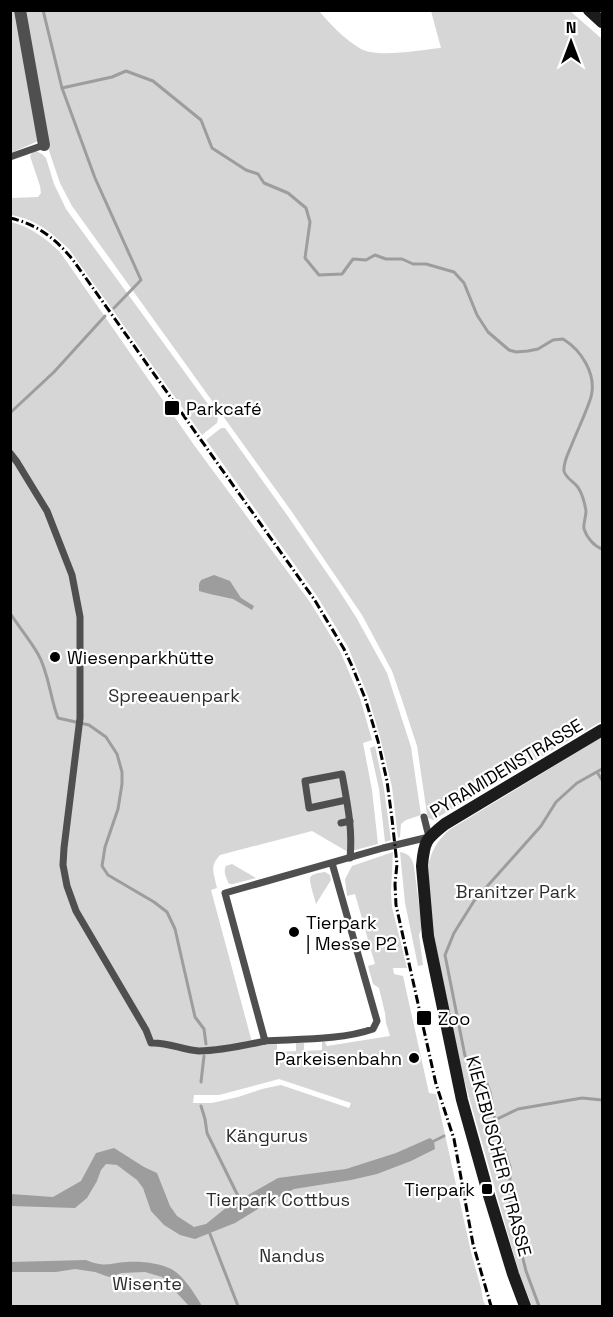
<svg xmlns="http://www.w3.org/2000/svg" width="613" height="1317" font-family="'Space Grotesk',sans-serif">
  <rect width="100%" height="100%" fill="#fff"/>
  <g fill="#d6d6d6" fill-rule="evenodd">
    <path d="M17,10L38,141L11,153L10,11Z"/>
    <path d="M569,10L602,39V721L433,820L428,818L427,814L417,746L402,700L392,671L362,615L292,512L72,206L60,183L47,145L23,11H319C331,25 344,39 361,49C378,58 421,50 441,48L431,11Z"/>
    <path d="M36,151L42,154L46,158L54,184L66,209L218,418L217,423L202,435L69,249C50,232 38,220 11,215L10,198L38,197L41,193L40,186L30,156L32,153Z"/>
    <path d="M11,222C31,227 45,238 60,252L194,445L310,602L340,651L360,698L372,740L363,743L372,790L378,844L348,852L312,831L220,855C209,867 214,873 217,888L211,890L253,1046L277,1044V1052L296,1051V1043H304V1051L322,1050V1042H325L327,1046L390,1036L386,1023L385,1013L379,988L373,984L368,966L375,964L355,894L347,896L345,879L352,866L393,852L391,893L392,907L407,968H393L394,974L403,976L429,1093L436,1094L471,1252L481,1288L483,1300L486,1306H11ZM279,1079L351,1103L349,1108L281,1085L262,1089L238,1097L212,1103H193L194,1095H219Z"/>
    <path d="M221,428H225L287,515L338,589L356,617L387,673L411,747L421,815L406,820L401,824L400,837L398,838L392,787L380,737L368,696L348,647L317,596L206,440Z"/>
    <path d="M602,737V1306H532L519,1273L463,1076L432,934L428,867C431,851 437,841 449,830Z"/>
    <path d="M375,746L384,789L391,840L385,842L379,789L370,748Z"/>
    <path d="M400,852C410,854 412,858 414,867L422,927L419,935L423,965L418,966L405,903Z"/>
    <path d="M232,864L256,878L233,884H229C226,878 223,871 226,866Z"/>
    <path d="M325,872L330,875L331,880L316,904C315,899 309,882 310,878C312,873 320,873 325,872Z"/>
  </g>
  <g fill="#9d9d9d">
    <path d="M214,575L230,581L241,598L254,606L252,610L233,599L210,594L199,591V584L201,580Z"/>
    <path d="M430,1138L434,1141L435,1149L411,1161L377,1174L351,1180L294,1189L266,1204L235,1223L195,1239L180,1235L164,1225L151,1211L143,1188L137,1180L117,1165L106,1164L101,1170L97,1181L87,1198L75,1208L11,1206V1194L53,1197L81,1181L96,1153L114,1148L144,1167L157,1173L170,1206L177,1216L194,1227L206,1224L227,1207L278,1178L346,1169L396,1153Z"/>
    <path d="M86,1260C106,1268 109,1263 127,1262C141,1261 161,1263 173,1270C185,1278 195,1294 202,1306H189L162,1277L145,1272L122,1273L109,1277L95,1272L75,1269L56,1272H11V1262Z"/>
  </g>
  <g fill="none" stroke-linecap="round" stroke-linejoin="round">
    <g stroke="#9d9d9d" stroke-width="3">
      <path d="M43,10L62,88"/>
      <path d="M114,308L141,280L95,178L62,88L112,77L126,71L153,81L201,120L212,148L246,170L258,174L264,183L288,193L306,208L310,222L305,258L319,275L342,274L353,259L366,260L375,255L386,259H402L413,264H426L454,272L464,283L477,315L488,332L509,350L516,352L528,351L538,349L553,340L563,339C581,350 597,374 591,397C586,413 578,429 572,444C569,452 563,462 564,471C566,479 575,482 579,489C582,494 585,505 586,511C586,517 583,524 584,529C587,538 594,546 602,549"/>
      <path d="M10,413L54,372L105,316"/>
      <path d="M10,613C19,627 30,640 38,654C49,673 50,698 58,718L89,725L106,737L117,754L122,772V784L118,809L105,847L102,866L108,875L154,902L167,912L175,929L195,1017L204,1029L206,1044"/>
      <path d="M597,772L602,780"/>
      <path d="M201,1082L204,1056"/>
      <path d="M201,1106L205,1119L207,1133L240,1200"/>
      <path d="M488,1121L495,1120L518,1109L582,1098L602,1100"/>
      <path d="M434,1141L444,1136"/>
      <path d="M210,1234L238,1306"/>
      <path d="M539,1306L526,1271L510,1206V1167L495,1120L490,1092L484,1076L465,1056L445,955L454,933L474,901L541,826L556,802L577,783L602,769"/>
    </g>
    <g stroke="#4f4f4f" stroke-width="7">
      <path d="M10,157L44,145"/>
      <path d="M10,453L17,462L47,511L72,575L80,617V718L64,848L63,865L67,886L76,911L146,1030L151,1043C168,1042 182,1050 199,1051C218,1051 247,1045 265,1041"/>
      <path d="M346,800L309,808L305,781L342,774C347,802 353,829 350,858"/>
      <path d="M341,823L350,821"/>
      <path d="M332,863L377,1021L373,1029C342,1040 299,1039 265,1041L225,893L383,848L429,837L424,817"/>
    </g>
    <path stroke="#4f4f4f" stroke-width="12" d="M20,10L44,145"/>
    <g stroke="#1c1c1c" stroke-width="12">
      <path d="M589,10L602,22"/>
      <path d="M525,1306L513,1274L487,1189L462,1100L428,936L422,866C424,841 426,839 445,824L602,730"/>
    </g>
    <path stroke="#000" stroke-width="3" stroke-dasharray="9 3 1.5 3" stroke-linecap="butt" d="M10,218C37,224 56,239 73,260L314,599L344,649L352,666L365,698L378,741L387,781L392,819L397,864L395,884L396,905L436,1084L454,1139L473,1244L491,1306"/>
  </g>
  <g fill="#000" stroke="#fff" stroke-width="2">
    <rect x="164" y="400" width="16" height="16" rx="3"/>
    <circle cx="55" cy="657" r="6"/>
    <circle cx="294" cy="932" r="6"/>
    <rect x="416" y="1010" width="16" height="16" rx="3"/>
    <circle cx="414" cy="1058" r="6"/>
    <rect x="481" y="1183" width="12" height="12" rx="3"/>
  </g>
  <g text-anchor="middle" dominant-baseline="central" stroke-width="4.5" stroke-linejoin="round" paint-order="stroke">
    <g font-size="18" fill="#000" stroke="#fff" text-anchor="start">
      <text x="186" y="408">Parkcafé</text>
      <text x="67" y="657">Wiesenparkhütte</text>
      <text x="306" y="922">Tierpark<tspan x="306" dy="21">| Messe P2</tspan></text>
      <text x="438" y="1018">Zoo</text>
      <text x="402" y="1058" text-anchor="end">Parkeisenbahn</text>
      <text x="475" y="1189" text-anchor="end">Tierpark</text>
    </g>
    <g font-size="18" fill="#2d2d2d" stroke="#fff">
      <text x="174" y="695">Spreeauenpark</text>
      <text x="516" y="891">Branitzer Park</text>
      <text x="267" y="1135">Kängurus</text>
      <text x="278" y="1199">Tierpark Cottbus</text>
      <text x="292" y="1255">Nandus</text>
      <text x="147" y="1283">Wisente</text>
    </g>
    <g font-size="18" fill="#000" stroke="#fff">
      <text transform="translate(506 768) rotate(-31)">PYRAMIDENSTRASSE</text>
      <text transform="translate(499 1156) rotate(75)">KIEKEBUSCHER STRASSE</text>
    </g>
  </g>
  <rect width="613" height="1317" fill="none" stroke="#000000" stroke-width="24"/>
  <g transform="translate(571 42)" stroke="#ffffff" stroke-width="4.5" paint-order="stroke">
  <path d="M0-4.5L10 22L0 15L-10 22Z" fill="#000000"/>
  <text y="-9" font-size="16" font-weight="bold" text-anchor="middle" fill="#000000">N</text>
  </g>
</svg>
